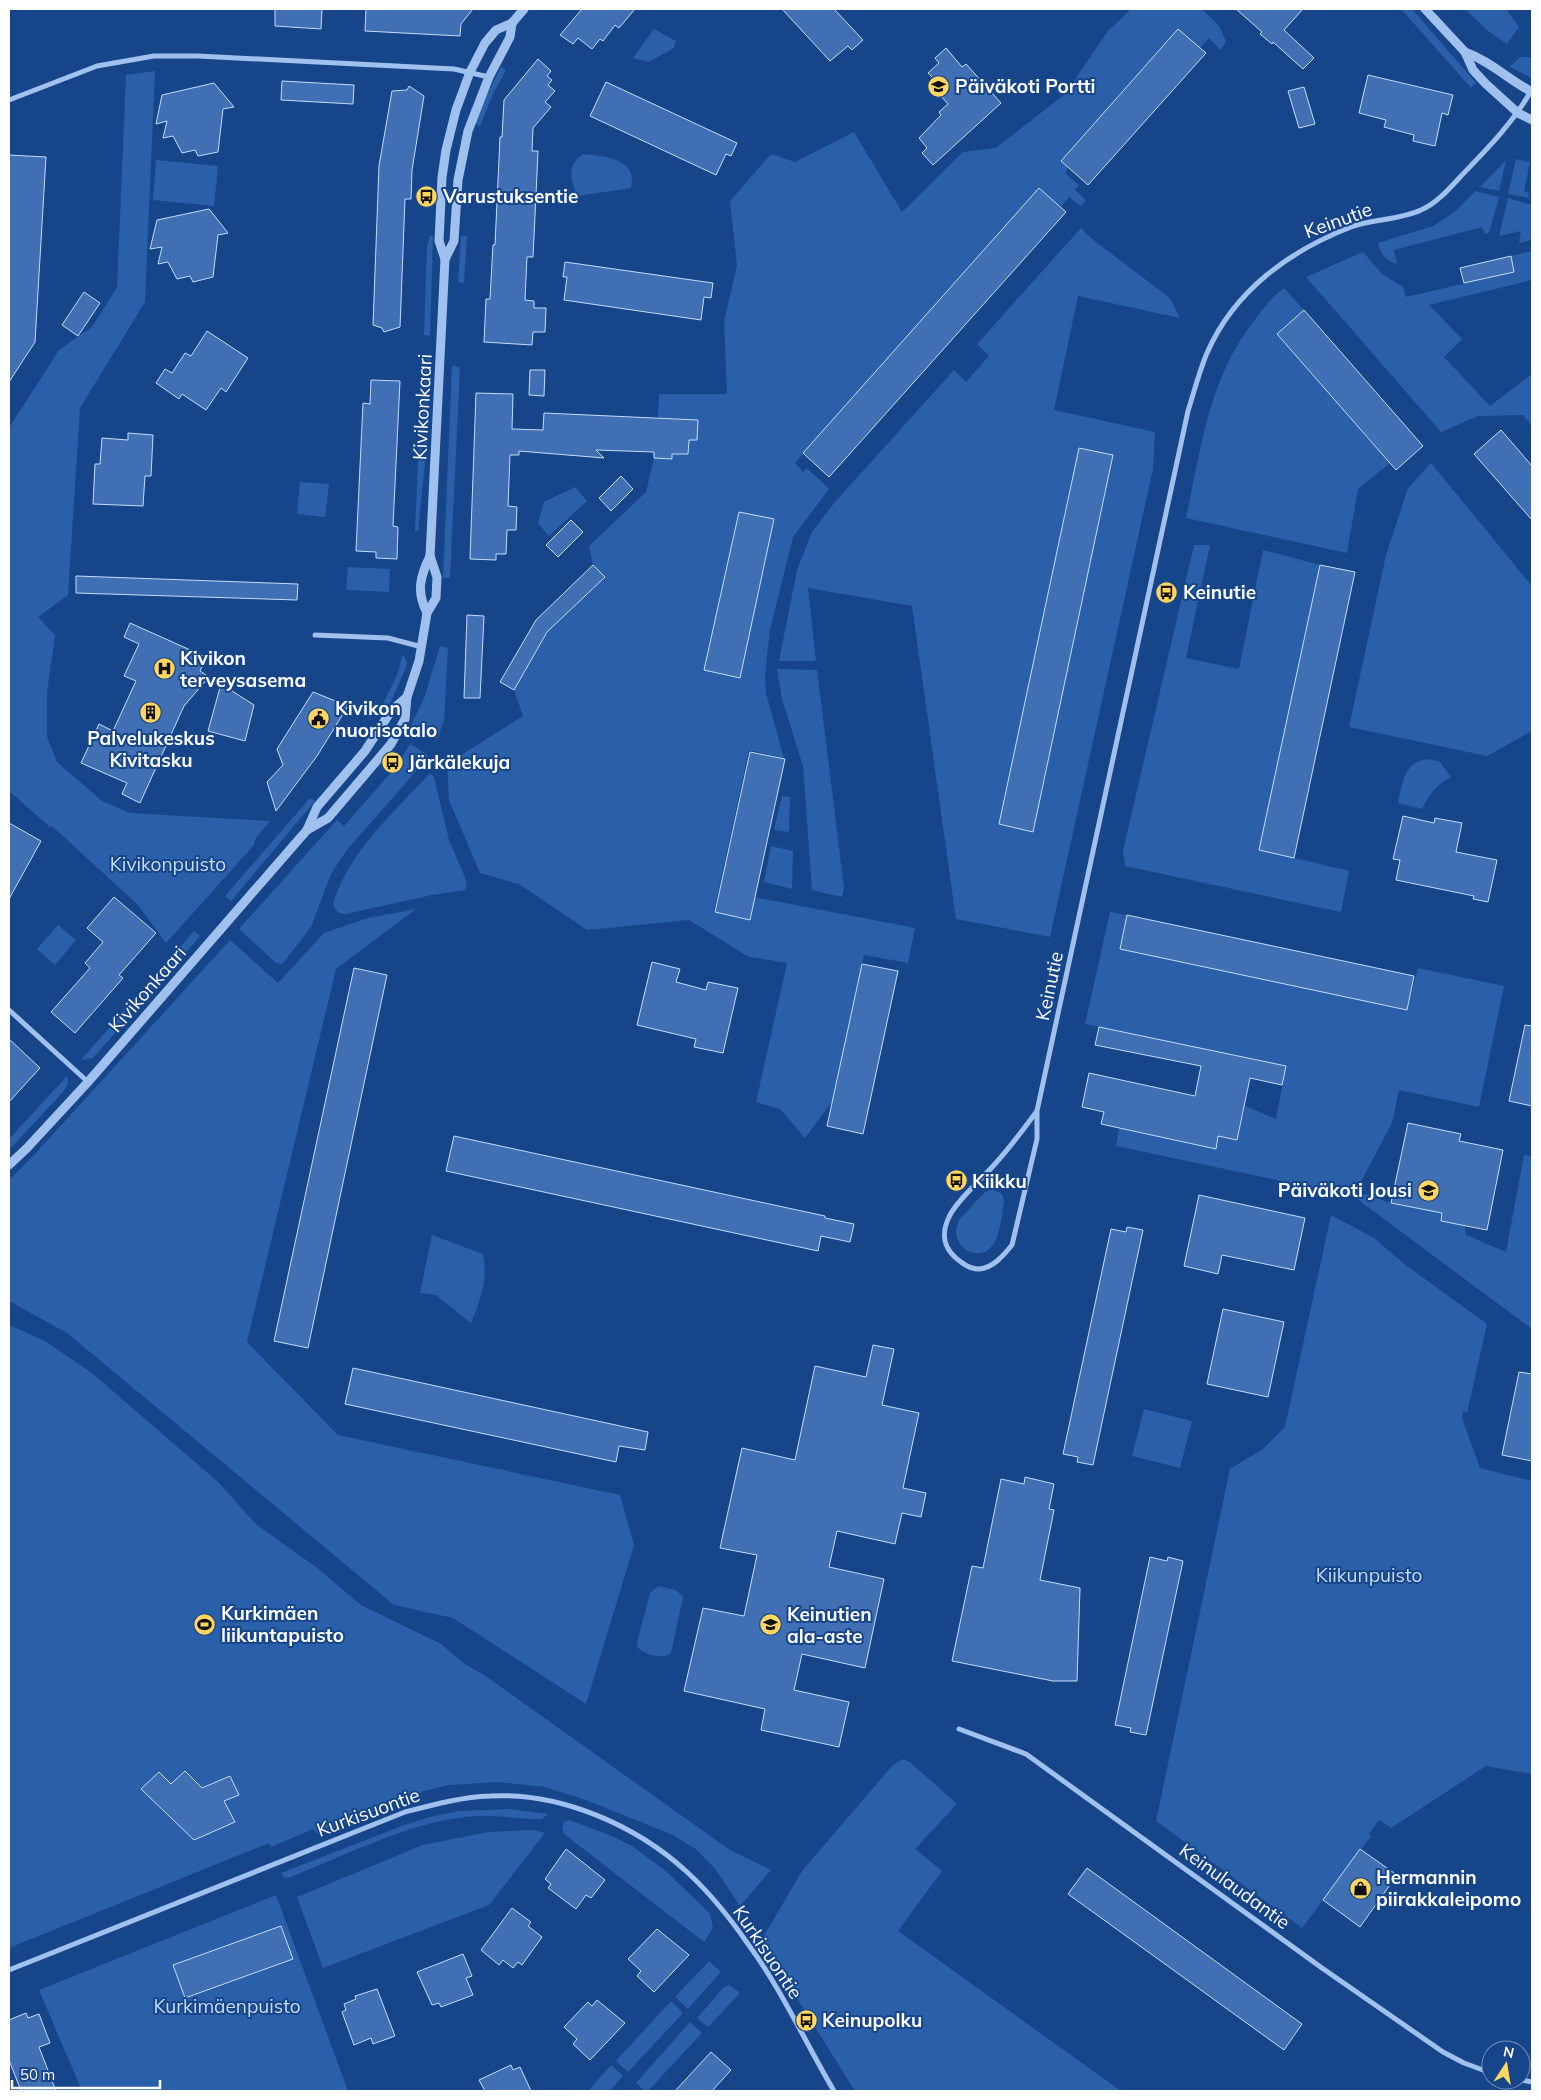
<svg xmlns="http://www.w3.org/2000/svg" width="1541" height="2100" font-family="Mulish,sans-serif">
  <rect width="100%" height="100%" fill="#17458a"/>
  <g fill="#2a5fa9">
    <path d="M1131,9H1202L1219,26L1226,41L1221,50L1209,38L1200,48L1178,29L1061,161L1068,168L1065,173L1079,185L1075,190L1086,200L1081,206L1069,197L1061,207L1039,188L795,463L803,472L807,468L829,489L793,537L770,630L765,674L766,693L784,758L749,750L714,911L749,919L754,897L915,928L908,963L864,955L833,1100L805,1138L780,1109L756,1102L787,963L749,957L689,920L587,930L519,884L480,873L449,800L447,764L523,716L514,690L548,631L605,577L593,565L589,546L646,492L654,458L671,459L672,454H688L689,440H697L698,420L658,418L659,394H727L724,321L737,266L730,201L771,154L795,162L854,132L902,212L963,152L996,148L1065,94L1108,31Z"/>
    <path d="M1401,9H1412L1476,83L1471,88Z"/>
    <path d="M1465,9H1506L1519,27L1507,44L1488,31Z"/>
    <path d="M654,29L676,41L674,48L649,62L633,58Z"/>
    <path d="M1520,57H1528L1532,59V78L1510,67Z"/>
    <path d="M501,67L506,70L494,92L480,126L475,124L481,107Z"/>
    <path d="M155,71L145,302L80,408L68,595L38,617L55,635L47,692V737L57,762L102,801L130,813L270,821L256,838L254,845L166,943L138,905L52,826L50,827L9,791V428L59,350L92,327L117,287L126,75Z"/>
    <path d="M583,154C604,156 639,159 631,188L577,196C571,179 566,166 583,154Z"/>
    <path d="M1516,159L1530,162L1524,191L1529,193L1528,198L1508,194Z"/>
    <path d="M156,160L218,166L214,206L153,200Z"/>
    <path d="M1506,160L1499,191L1480,187Z"/>
    <path d="M1475,191L1499,197L1489,233L1485,234L1482,227L1394,250L1397,264C1385,260 1381,255 1378,243L1433,226L1456,211Z"/>
    <path d="M1508,198L1532,205V240L1519,243L1521,231L1499,236Z"/>
    <path d="M1081,228L1092,239L1170,298L1180,318L1078,296L1054,410L1155,432L1153,469L1050,937L956,919L912,606L808,588L816,661H779L797,570L812,532L835,502L954,370L966,382L989,356L977,344Z"/>
    <path d="M430,236H433L430,336L424,335L427,246Z"/>
    <path d="M461,236H467L464,283L458,282Z"/>
    <path d="M1532,251V280L1429,305L1462,339L1444,357L1490,406L1532,374V426L1523,415L1478,416L1441,432L1306,277L1363,252L1382,274L1403,287L1406,297L1514,272L1511,256Z"/>
    <path d="M1284,288L1304,310L1278,334L1390,463L1358,489L1347,553L1186,518C1202,445 1208,379 1256,318C1264,308 1273,296 1284,288Z"/>
    <path d="M430,357L426,453L418,531H415L422,368L424,360Z"/>
    <path d="M452,366L460,367L450,578H443Z"/>
    <path d="M1431,463L1532,586V731L1487,756L1349,727L1386,555L1408,488Z"/>
    <path d="M300,482L329,484L325,517L297,514Z"/>
    <path d="M575,487L587,501L549,536L538,523L544,502Z"/>
    <path d="M1194,545H1210L1186,658L1239,669L1263,550L1320,565L1260,850L1349,871L1341,912L1125,866L1123,851Z"/>
    <path d="M348,567L390,569L389,592L346,590Z"/>
    <path d="M440,646L448,648L444,720L438,738H435L411,725L424,699Z"/>
    <path d="M403,654L407,662L406,667L387,711L381,708L397,675Z"/>
    <path d="M777,669L817,670L844,888L842,897L812,890L803,766L782,699Z"/>
    <path d="M410,744L428,755L426,760L346,851L331,874L311,927L284,962L282,964L276,963L239,929L337,820L344,826L396,767Z"/>
    <path d="M1426,759L1439,761L1451,777C1436,785 1430,793 1422,809L1398,803C1402,784 1404,763 1426,759Z"/>
    <path d="M431,774L434,777L449,840L467,882L465,890L432,895L346,914C338,914 336,911 333,904C348,852 393,814 428,775Z"/>
    <path d="M782,796L790,797L789,832L774,830Z"/>
    <path d="M310,798L315,801L231,901L225,896Z"/>
    <path d="M771,846L793,851L792,889L764,882Z"/>
    <path d="M416,909L336,969L247,1342L338,1435L620,1495L634,1545L586,1704L453,1618L394,1605L67,1333L9,1301V1180L35,1154L230,940L278,983L324,933L368,918Z"/>
    <path d="M1110,912L1127,915L1407,1009L1418,968L1504,986L1479,1107L1399,1090L1392,1123L1356,1191L1391,1203L1442,1213L1441,1221L1465,1226L1466,1235L1506,1252L1524,1155L1532,1156V1329L1353,1196L1116,1146L1119,1128L1215,1149L1218,1136L1237,1140L1245,1106L1276,1119L1286,1066L1085,1024Z"/>
    <path d="M58,925L76,940L55,965L37,949Z"/>
    <path d="M194,931L200,936L93,1058L81,1060Z"/>
    <path d="M67,1076L68,1084L63,1092L9,1150V1139Z"/>
    <path d="M992,1189L1002,1194L1004,1201C1001,1219 1000,1257 974,1253C965,1251 960,1246 957,1238L956,1231L959,1220L984,1193Z"/>
    <path d="M1331,1215L1374,1238L1407,1266L1487,1324L1467,1413L1463,1411L1462,1418L1480,1468L1532,1481V1774L1486,1766L1391,1828L1379,1820L1369,1834L1371,1836L1302,1928L1156,1821L1230,1469L1263,1449L1285,1427Z"/>
    <path d="M432,1235L483,1254C488,1280 481,1299 471,1323L436,1295L420,1293Z"/>
    <path d="M9,1325L45,1341L92,1373L218,1482L257,1525L316,1567L361,1605L441,1644L465,1664L484,1675L730,1850L771,1870L740,1906L716,1870L697,1850L673,1835L586,1800L545,1787L498,1782L449,1785L424,1791L318,1834L313,1829L271,1847L269,1843L9,1948Z"/>
    <path d="M1144,1409L1192,1421L1180,1468L1132,1456Z"/>
    <path d="M658,1586L676,1590L683,1597L671,1653C661,1660 647,1655 638,1648L637,1643L650,1593Z"/>
    <path d="M903,1759L911,1763L957,1804L915,1849L942,1871L898,1931L1121,2091H855L761,1941L802,1871L893,1765Z"/>
    <path d="M509,1809L548,1814L542,1819C516,1819 491,1814 465,1817C408,1823 342,1857 288,1878L283,1877L281,1873L407,1824L434,1816L459,1811Z"/>
    <path d="M569,1820L607,1834L632,1846L667,1872L710,1914L713,1928L704,1942L564,1834L562,1827L564,1822Z"/>
    <path d="M532,1830L545,1833L489,1905L323,1968L297,1897L423,1845L488,1832Z"/>
    <path d="M276,1895L348,2091H82L39,1990Z"/>
    <path d="M709,1961L721,1972L688,2009L675,1997Z"/>
    <path d="M729,1985L739,1992V1994L708,2027L697,2018L724,1987Z"/>
    <path d="M671,2001L683,2013L628,2072L616,2061Z"/>
    <path d="M690,2022L702,2033L648,2091H645L636,2083Z"/>
    <path d="M611,2065L623,2076L609,2091H588Z"/>
  </g>
  <g fill="#4070b3" stroke="#c6dcfa">
    <path d="M275,9H322L321,29L275,26Z"/>
    <path d="M366,9H473L461,24L460,36L365,31Z"/>
    <path d="M582,9H635L619,28L615,25L603,41L600,39L592,49L578,38L573,44L560,35Z"/>
    <path d="M782,9H834L863,40L852,50L848,46L830,61Z"/>
    <path d="M1236,9H1303L1284,30L1314,58L1303,69L1273,42L1272,44L1260,34L1262,32Z"/>
    <path d="M1178,29L1206,53L1088,185L1061,161Z"/>
    <path d="M946,48L962,67L966,64L1001,103L933,165L922,153L927,148L919,138L941,115L939,112L948,104L941,96L944,94L932,81L934,79L928,73L939,63L935,58Z"/>
    <path d="M538,59L551,71L547,76L552,80L548,85L555,91L545,102L551,107L533,128L532,151H538L536,195L533,257H527L525,300L534,301V308H546L545,332H533L532,345L484,342L486,299H490L493,245H495L500,137H502L504,100Z"/>
    <path d="M1368,75L1453,95L1448,115L1442,113L1435,146L1413,141L1414,135L1384,127L1386,120L1359,113Z"/>
    <path d="M282,81L354,85L353,104L281,100Z"/>
    <path d="M606,82L737,143L731,156L726,154L716,175L590,116Z"/>
    <path d="M214,83L234,107L223,109L218,152L198,156L195,150L182,153L173,136L163,138L167,121L156,124L162,95Z"/>
    <path d="M409,86L424,96L412,170L411,199H405L400,327L384,332L382,328L373,325L379,166L392,91L407,90Z"/>
    <path d="M1304,87L1315,124L1299,128L1288,91Z"/>
    <path d="M9,155L46,157L35,342L9,382Z"/>
    <path d="M1039,188L1066,212L829,477L803,453Z"/>
    <path d="M209,209L228,233L218,235L213,277L193,282L190,276L177,279L168,262L158,264L162,247L150,249L157,220Z"/>
    <path d="M1511,256L1514,272L1464,283L1460,268Z"/>
    <path d="M565,262L713,283L711,298L704,297L701,320L564,300L567,277H563Z"/>
    <path d="M84,292L100,303L78,336L62,325Z"/>
    <path d="M1304,310L1423,446L1396,470L1277,334Z"/>
    <path d="M207,331L248,358L226,392L221,388L206,410L182,394L179,399L156,383L165,369L172,373L185,353L191,356Z"/>
    <path d="M530,370H545L544,396L529,395Z"/>
    <path d="M371,380L400,381L393,526L398,527L397,559L376,558V552L356,551L363,403L370,404Z"/>
    <path d="M476,393L513,394L512,429L543,430L544,413L698,420L697,440H689L688,454H672V459L654,458V452L596,450L604,458L519,451V455H510L508,506L517,507L516,530H507L506,554H496V560L470,559Z"/>
    <path d="M1501,430L1532,466V520L1474,454Z"/>
    <path d="M128,433L153,435L151,476H145L143,506L93,504L95,464H100L102,438L128,440Z"/>
    <path d="M1079,448L1113,455L1033,832L999,824Z"/>
    <path d="M621,476L633,489L611,511L599,498Z"/>
    <path d="M739,512L774,519L740,678L704,670Z"/>
    <path d="M571,520L583,532L558,557L546,545Z"/>
    <path d="M593,565L605,577L547,632L514,690L500,682L536,620Z"/>
    <path d="M1320,565L1355,572L1294,858L1259,850Z"/>
    <path d="M76,576L298,584L297,600L76,593Z"/>
    <path d="M467,615L484,616L480,698H464Z"/>
    <path d="M130,623L206,657L200,671L209,677L184,706L140,803L122,794L127,783L81,763L99,724L113,731L136,681L124,676L139,644L124,637Z"/>
    <path d="M221,684L254,705L245,741L208,731Z"/>
    <path d="M313,692L348,706L317,756L276,811L267,782L283,765L277,749Z"/>
    <path d="M750,752L785,759L750,920L715,912Z"/>
    <path d="M1403,816L1434,823L1435,818L1462,823L1456,852L1497,860L1488,902L1473,899L1474,896L1396,880L1400,860L1393,859Z"/>
    <path d="M9,823L41,841L9,899Z"/>
    <path d="M114,897L156,933L119,975L123,978L75,1033L51,1012L90,968L85,963L103,942L87,928Z"/>
    <path d="M1127,915L1414,976L1407,1010L1120,949Z"/>
    <path d="M652,962L680,969L676,982L706,990L708,982L738,988L723,1053L694,1047L696,1039L637,1025Z"/>
    <path d="M862,964L898,971L863,1134L827,1126Z"/>
    <path d="M354,968L387,975L308,1348L274,1341Z"/>
    <path d="M1525,1025L1532,1026V1106L1509,1101Z"/>
    <path d="M1099,1027L1286,1066L1282,1085L1250,1078L1237,1140L1218,1136L1216,1149L1101,1124L1104,1112L1082,1107L1089,1073L1195,1096L1201,1066L1095,1045Z"/>
    <path d="M9,1039L40,1068L9,1102Z"/>
    <path d="M1408,1123L1461,1134L1459,1141L1503,1150L1487,1230L1441,1221L1442,1213L1391,1203Z"/>
    <path d="M454,1136L825,1216V1218L854,1224L850,1242L821,1236L818,1251L446,1171Z"/>
    <path d="M1199,1195L1305,1218L1294,1270L1222,1255L1218,1274L1184,1266Z"/>
    <path d="M1127,1227L1143,1230L1093,1465L1077,1462L1078,1457L1063,1454L1111,1229L1126,1232Z"/>
    <path d="M1223,1309L1284,1322L1268,1397L1207,1384Z"/>
    <path d="M873,1345L894,1349L882,1405L919,1413L903,1488L926,1493L921,1517L902,1513L895,1544L837,1531L829,1567L884,1579L865,1668L802,1654L794,1690L849,1702L839,1747L761,1730L765,1709L684,1691L703,1608L744,1616L757,1555L720,1548L742,1448L795,1460L815,1366L866,1377Z"/>
    <path d="M353,1368L648,1432L645,1450L619,1446L616,1462L345,1404Z"/>
    <path d="M1519,1372L1532,1374V1461L1502,1455Z"/>
    <path d="M1025,1477L1054,1484L1049,1509L1054,1510L1040,1580L1080,1588L1077,1681H1053L952,1661L972,1566L983,1568L1001,1479L1024,1484Z"/>
    <path d="M1150,1557L1167,1561L1168,1557L1183,1561L1146,1735L1130,1732L1131,1728L1115,1725Z"/>
    <path d="M185,1771L202,1788L230,1776L239,1795L224,1801L235,1822L194,1840L141,1789L159,1772L171,1784Z"/>
    <path d="M566,1849L605,1880L591,1898L586,1895L576,1909L548,1888L551,1884L545,1879Z"/>
    <path d="M1360,1849L1397,1875L1360,1927L1323,1900Z"/>
    <path d="M1087,1868L1302,2024L1284,2050L1068,1894Z"/>
    <path d="M512,1908L531,1922L528,1926L542,1937L522,1965L518,1962L513,1968L503,1960L499,1965L481,1950Z"/>
    <path d="M281,1926L293,1959L185,1998L173,1965Z"/>
    <path d="M657,1929L689,1955L654,1992L637,1976L641,1971L628,1959Z"/>
    <path d="M463,1954L472,1976L466,1978L473,1995L441,2007L439,2003L432,2005L417,1972Z"/>
    <path d="M377,1989L395,2036L373,2044L371,2038L354,2045L342,2012L346,2010L344,2004L356,1999L355,1996Z"/>
    <path d="M597,2000L625,2023L590,2060L573,2044L577,2039L564,2027L588,2002L592,2006Z"/>
    <path d="M26,2013L28,2018L39,2014L50,2043L39,2047L56,2091H21L9,2060V2020Z"/>
    <path d="M711,2052L731,2070L712,2091H675Z"/>
    <path d="M511,2065L513,2070L520,2067L531,2091H485L479,2080Z"/>
  </g>
  <g fill="none" stroke-linecap="round" stroke-linejoin="round">
    <g stroke="#a0c1ee" stroke-width="5">
      <path d="M9,100L97,66L154,56H198L454,69L489,77"/>
      <path d="M315,635L388,638L422,647"/>
      <path d="M9,1010L88,1082"/>
      <path d="M1037,1111C1023,1130 1009,1149 994,1165C982,1179 956,1201 949,1217C940,1236 944,1250 961,1262C966,1266 972,1269 979,1269C993,1268 1003,1256 1012,1245L1037,1139V1111L1188,411C1194,392 1199,372 1207,353C1234,291 1289,251 1351,227C1373,219 1400,220 1421,210C1437,203 1450,188 1461,176C1487,149 1512,124 1531,91"/>
      <path d="M959,1729L1026,1754L1322,1968L1443,2052L1464,2063L1491,2073"/>
      <path d="M9,1970L405,1812C432,1805 461,1797 490,1796C560,1792 636,1825 687,1872C710,1893 730,1918 748,1944C782,1990 805,2042 834,2091"/>
      <path d="M1521,2080L1532,2082"/>
    </g>
    <g stroke="#a0c1ee" stroke-width="9">
      <path d="M1425,9L1465,52L1473,70L1486,84L1518,113L1532,120"/>
      <path d="M1465,52C1490,61 1509,80 1532,92"/>
      <path d="M445,259L439,241L442,177L446,150L456,110L470,72L485,43L496,30L512,23L524,9"/>
      <path d="M427,613C416,591 420,577 430,556L445,259L454,241L458,180L468,131L489,77L510,37L512,23"/>
      <path d="M307,830L317,807L365,751L391,711L407,697"/>
      <path d="M9,1165L27,1148L88,1082L307,830L328,818L334,811L391,744L405,719L407,697L419,661L427,613L436,598L437,577L430,556"/>
    </g>
  </g>
  <defs>
    <symbol id="school-disc" viewBox="-11 -11 22 22"><circle r="9.5" fill="#ffd65e" stroke="#17458a"/><path d="M0-5L7-2L0 1L-7-2ZM-4 1L0 2.5L4 1V4Q0 6-4 4Z" fill="#111"/></symbol>
    <symbol id="bus-disc" viewBox="-11 -11 22 22"><circle r="9.5" fill="#ffd65e" stroke="#17458a"/><path d="M-5-6H5V4H4V6H2V4H-2V6H-4V4H-5ZM-3.5-4V0h7V-4ZM-3.5 1.2v1.5H-2V1.2ZM2 1.2v1.5H3.5V1.2Z" fill="#111"/></symbol>
    <symbol id="hospital-disc" viewBox="-11 -11 22 22"><circle r="9.5" fill="#ffd65e" stroke="#17458a"/><path d="M-5-5h3v3.5h4V-5h3V5h-3V1.5h-4V5h-3Z" fill="#111"/></symbol>
    <symbol id="building-disc" viewBox="-11 -11 22 22"><circle r="9.5" fill="#ffd65e" stroke="#17458a"/><path d="M-4-6H4V6H1V3H-1V6H-4ZM-2.5-4.3h1.7v1.8h-1.7ZM.8-4.3h1.7v1.8H.8ZM-2.5-1h1.7V.8h-1.7ZM.8-1h1.7V.8H.8Z" fill="#111"/></symbol>
    <symbol id="civic-disc" viewBox="-11 -11 22 22"><circle r="9.5" fill="#ffd65e" stroke="#17458a"/><path d="M-.6-6.5H3V-4.5H.6V-3L4-1V1h2V6H-6V1h2V-1L-.6-3ZM-1.2 2.5V6h2.4V2.5Z" fill="#111"/></symbol>
    <symbol id="stadium-disc" viewBox="-11 -11 22 22"><circle r="9.5" fill="#ffd65e" stroke="#17458a"/><path d="M0-5a6.5 5 0 1 0 0 10a6.5 5 0 1 0 0-10ZM-3.5-1.8h7v3.6h-7Z" fill="#111"/></symbol>
    <symbol id="shop-disc" viewBox="-11 -11 22 22"><circle r="9.5" fill="#ffd65e" stroke="#17458a"/><path d="M-5-2.5h2.3a2.7 3.5 0 0 1 5.4 0H5L5.5 6h-11ZM-1.5-2.5h3a1.5 2.3 0 0 0-3 0Z" fill="#111"/></symbol>
  </defs>
  <g fill-rule="evenodd">
    <use href="#school-disc" x="926" y="74" width="25" height="25"/>
    <use href="#bus-disc" x="414" y="184" width="25" height="25"/>
    <use href="#bus-disc" x="1154" y="580" width="25" height="25"/>
    <use href="#hospital-disc" x="152" y="656" width="25" height="25"/>
    <use href="#building-disc" x="138" y="700" width="25" height="25"/>
    <use href="#civic-disc" x="306" y="706" width="25" height="25"/>
    <use href="#bus-disc" x="380" y="750" width="25" height="25"/>
    <use href="#bus-disc" x="944" y="1168" width="25" height="25"/>
    <use href="#school-disc" x="1416" y="1178" width="25" height="25"/>
    <use href="#stadium-disc" x="192" y="1612" width="25" height="25"/>
    <use href="#school-disc" x="758" y="1612" width="25" height="25"/>
    <use href="#shop-disc" x="1348" y="1876" width="25" height="25"/>
    <use href="#bus-disc" x="794" y="2008" width="25" height="25"/>
  </g>
  <g text-anchor="middle" dominant-baseline="central" stroke-width="4" stroke-linejoin="round" paint-order="stroke">
    <g font-size="19" font-weight="bold" fill="#fff" stroke="#17458a" text-anchor="start">
      <text x="955" y="86">Päiväkoti Portti</text>
      <text x="443" y="196">Varustuksentie</text>
      <text x="1183" y="592">Keinutie</text>
      <text x="180" y="658">Kivikon<tspan x="180" dy="22">terveysasema</tspan></text>
      <text x="335" y="708">Kivikon<tspan x="335" dy="22">nuorisotalo</tspan></text>
      <text x="151" y="738" text-anchor="middle">Palvelukeskus<tspan x="151" dy="22">Kivitasku</tspan></text>
      <text x="408" y="762">Järkälekuja</text>
      <text x="972" y="1181">Kiikku</text>
      <text x="1412" y="1190" text-anchor="end">Päiväkoti Jousi</text>
      <text x="221" y="1613">Kurkimäen<tspan x="221" dy="22">liikuntapuisto</tspan></text>
      <text x="787" y="1614">Keinutien<tspan x="787" dy="22">ala-aste</tspan></text>
      <text x="1376" y="1877">Hermannin<tspan x="1376" dy="22">piirakkaleipomo</tspan></text>
      <text x="822" y="2020">Keinupolku</text>
    </g>
    <g font-size="19" fill="#fff" stroke="#17458a">
      <text transform="translate(1338 220) rotate(-20)">Keinutie</text>
      <text transform="translate(422 407) rotate(-87)">Kivikonkaari</text>
      <text transform="translate(1049 986) rotate(-78)">Keinutie</text>
      <text transform="translate(147 989) rotate(-49)">Kivikonkaari</text>
      <text transform="translate(368 1812) rotate(-20)">Kurkisuontie</text>
      <text transform="translate(1235 1886) rotate(36)">Keinulaudantie</text>
      <text transform="translate(768 1952) rotate(56)">Kurkisuontie</text>
    </g>
    <g font-size="19" fill="#c6dcfa" stroke="#17458a">
      <text x="168" y="864">Kivikonpuisto</text>
      <text x="1369" y="1575">Kiikunpuisto</text>
      <text x="227" y="2006">Kurkimäenpuisto</text>
    </g>
  </g>
  <rect width="1541" height="2100" fill="none" stroke="#ffffff" stroke-width="20"/>
  <g transform="translate(1506 2065) rotate(12)"><circle r="24" fill="#17458a" stroke="#748fb9"/>
  <path d="M0-4L9 19L0 12L-9 19Z" fill="#ffd65e"/>
  <text y="-8" font-size="14" font-weight="bold" text-anchor="middle" fill="#ffffff">N</text>
  </g>
  <path d="M12 2080v8h148v-8" fill="none" stroke="#ffffff" stroke-width="2.5"/>
  <text x="20" y="2080" font-size="15" fill="#ffffff" stroke="#17458a" stroke-width="4" paint-order="stroke">50 m</text>
</svg>
